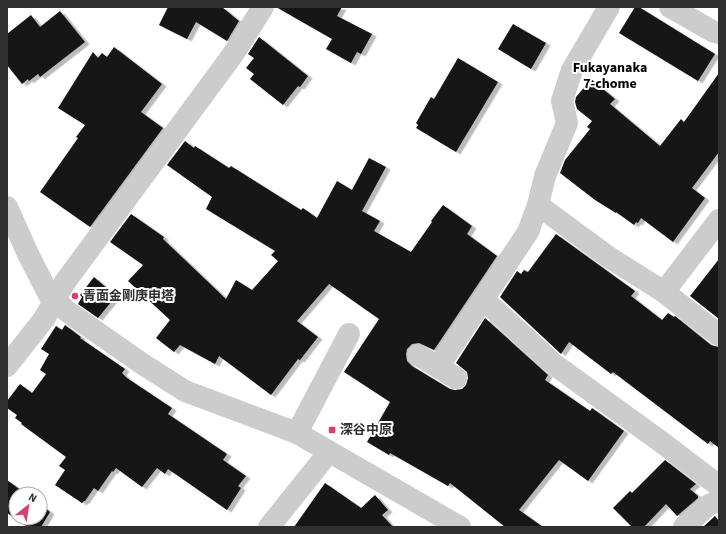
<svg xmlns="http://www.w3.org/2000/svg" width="726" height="534" font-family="'Source Sans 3','Noto Sans JP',sans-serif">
  <defs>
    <filter id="shadow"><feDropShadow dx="4.5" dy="2.5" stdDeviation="0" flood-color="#0004"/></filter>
  </defs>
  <rect width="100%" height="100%" fill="#fff"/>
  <g fill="#161616" filter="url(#shadow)">
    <path d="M168,7H222L239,21L227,41L196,22L187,39L159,25Z"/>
    <path d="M276,7H342L337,16L372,34L361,54L357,52L351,63L326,49L332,39Z"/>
    <path d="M635,7H639L715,54L698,81L619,33Z"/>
    <path d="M60,11L85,42L40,77L38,74L29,81L28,79L22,84L7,65V34L31,15L40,27Z"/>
    <path d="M513,24L546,43L531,69L498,49Z"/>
    <path d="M259,37L308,76L300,87L298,86L283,105L250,79L254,74L246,68L254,58L248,54Z"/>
    <path d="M114,47L162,84L141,112L163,128L90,227L40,192L78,138L76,137L85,125L58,108L93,52L98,58L102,53L107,57Z"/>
    <path d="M458,58L498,82L456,152L416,128L418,125L416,123L431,97L434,99Z"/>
    <path d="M719,73V152L692,188L705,198L673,242L641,218L638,223L636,222L634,225L616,212V213L595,200L560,173L565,160L590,129L587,127L592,121L577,109L575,102L576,97L591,79L615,99L610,104L660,146L681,119L684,122Z"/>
    <path d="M185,141L194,148L195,146L229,168L231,166L301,210L303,208L317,218L337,181L352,190L369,158L386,167L362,211L380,221L374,231L411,252L432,222L431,221L443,205L472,226L467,234L497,256L434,350L419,343L412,344L407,349L406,354L407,361L412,366L450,389L455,390L462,389L466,385L468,378L467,372L456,363L485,318L548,375L545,380L590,411L592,408L624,431L588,481L559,460L519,510L543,527H505L450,483L448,486L390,453L389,455L367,442L390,402L344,372L379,319L329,284L297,321L318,337L300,360L298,359L271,395L219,356L215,364L180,345L174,352L156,338L170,320L128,281L143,265L110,242L131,214L164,237L163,239L226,299L236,280L252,290L278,261L271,255L275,251L206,209L212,197L167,165Z"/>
    <path d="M556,234L635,291L631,296L662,320L668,313L674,317L675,316L711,345L719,347V448L710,441L708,444L613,372L611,374L569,342L561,354L500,297L517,271L521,274L524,270L528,272Z"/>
    <path d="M719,259V319L690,296Z"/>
    <path d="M94,277L116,296L98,318L78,304L82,297L80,295Z"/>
    <path d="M65,325L81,337L80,338L125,369L122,373L127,378L172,408L168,414L227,454L223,460L246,476L238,486L241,488L227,510L168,469L165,474L157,468L142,487L116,468L113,472L112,471L98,491L94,488L85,501H84L82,503L55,485L65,470L59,466L66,457L21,424L22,423L15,418L17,415L7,408V401L20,384L32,393L46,374L40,370L49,354L41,349L56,326L62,330Z"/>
    <path d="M665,460L696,484L690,489L698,496V498L677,516L666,504L644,527H632L613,508L630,491L632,493Z"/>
    <path d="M7,480L26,494H16V518H40V504L50,512L41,527H28L7,513Z"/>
    <path d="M325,483L361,508L375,495L388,510L382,515L393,527H294Z"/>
    <path d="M715,516L719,521V527H703Z"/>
  </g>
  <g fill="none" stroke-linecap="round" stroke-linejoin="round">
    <g stroke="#ccc" stroke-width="22">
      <path d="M670,7L714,32L719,33"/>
      <path d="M538,205L610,258L664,292L719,335"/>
      <path d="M7,207L28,254L49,295L68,312L141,363L185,391L297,433L460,527"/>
      <path d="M664,292L719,220"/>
      <path d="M484,300L555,365L664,444L719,486"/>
      <path d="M418,355L456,378"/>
      <path d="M7,366L44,319L65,282L234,53L263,7"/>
      <path d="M438,367L528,232L538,205L545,176L567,123L562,101L572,70L609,7"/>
      <path d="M297,433L349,334"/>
      <path d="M269,527L329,452"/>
      <path d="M684,527L707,506L719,500"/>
    </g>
  </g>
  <g fill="#d64165" stroke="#fff" stroke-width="1.5">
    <circle cx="75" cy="296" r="4"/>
    <rect x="328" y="426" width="8" height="8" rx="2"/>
  </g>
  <g text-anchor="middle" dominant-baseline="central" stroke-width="4" stroke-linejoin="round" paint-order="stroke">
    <g font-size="13" font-weight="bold" fill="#2f2f2f" stroke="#fff" text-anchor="start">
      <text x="83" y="296">青面金剛庚申塔</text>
      <text x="340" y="430">深谷中原</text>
    </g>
    <g font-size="14" font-weight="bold" fill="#000" stroke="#fff">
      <text x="610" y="68">Fukayanaka<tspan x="610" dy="16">7-chome</tspan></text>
    </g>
  </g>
  <rect width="726" height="534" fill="none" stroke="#2f2f2f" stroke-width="16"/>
  <g transform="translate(28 506) rotate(30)"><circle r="19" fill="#ffffff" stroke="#acacac"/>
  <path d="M0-3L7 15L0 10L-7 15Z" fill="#d64165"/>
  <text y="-6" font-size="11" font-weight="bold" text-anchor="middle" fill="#2f2f2f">N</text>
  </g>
</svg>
